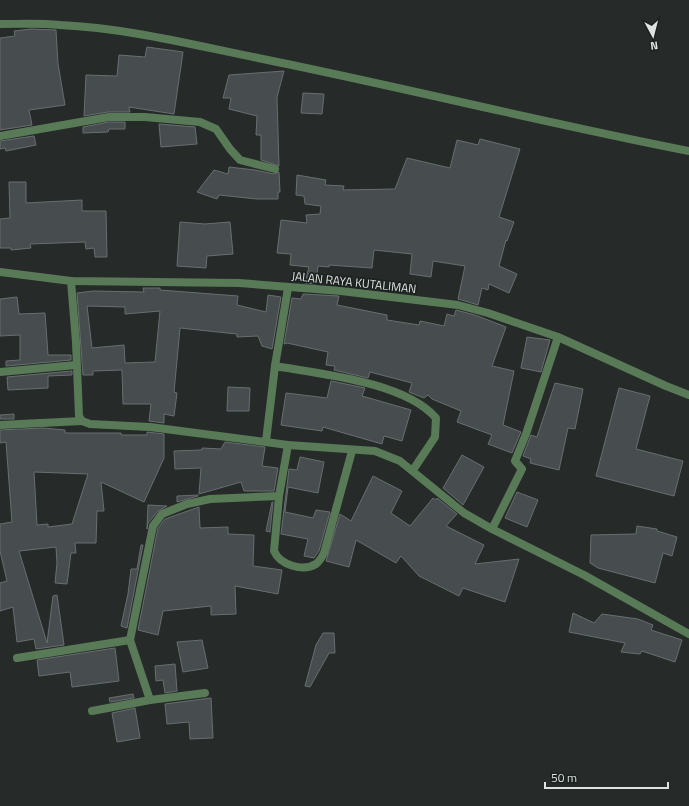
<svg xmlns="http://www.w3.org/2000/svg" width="689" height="806" font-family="'Titillium Web',sans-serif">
  <rect width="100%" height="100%" fill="#262b2a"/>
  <g fill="#474d4e" stroke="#686e6f" fill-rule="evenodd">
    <path d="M31,29L56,30L58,64L65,105L29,110L32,125L0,130V38L15,36L14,31Z"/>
    <path d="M147,47L183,52L174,114L129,107L130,112H108L84,116L86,75L117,76L119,55L145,57Z"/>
    <path d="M284,71L277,97L279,166L261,160V135H256L257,116L229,109L231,98H223L229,75Z"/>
    <path d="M303,93L324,94L322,114L301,113Z"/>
    <path d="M109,122H125V129H109L108,132L83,133V127Z"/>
    <path d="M159,124L195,127L197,144L161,147Z"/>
    <path d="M34,136L36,145L6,151L5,148L0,149V141Z"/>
    <path d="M480,139L520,149L499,217L514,222L507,241L506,240L499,266L517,274L509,293L489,284L488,290L482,288L478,305L458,299L465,266L433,261L431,277L410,274L412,254L374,250L372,268L329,265V267L318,266L316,284L305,283L309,267L290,265L291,254L277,253L281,220L307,223L306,215L320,214L321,206L305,204L304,196L296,195L297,175L326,180L325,185L344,186L343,190L395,189L407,158L450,168L457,140L478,145Z"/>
    <path d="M229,167L255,170L274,174L279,172L280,192H278V199H257L219,195L217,199L197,192L214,170L228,174Z"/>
    <path d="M9,182H26V203L82,200V211H106L107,257H95L94,248L86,249L85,242L30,244L31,248L11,250V248H0V219L10,218Z"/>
    <path d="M180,222L205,224L230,222L233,254L207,256L206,268L177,266Z"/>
    <path d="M143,288H160V290L238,296L237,305L266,312L268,295L281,297L272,349L262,346L258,336L237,337V334L180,328L174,392L177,393L174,416L164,414V423L149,421L151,404H123L122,370L93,371V375H83L77,293L93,291L144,292ZM87,306L125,307V314L160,311L155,362L125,363L124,345L92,348Z"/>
    <path d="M303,294L339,296L337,305L387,315V320L419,325L420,321L444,326L447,314L454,316L456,310L475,315L506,327L492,366L514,371L503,425L521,432L512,453L488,444L492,435L457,422L461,411L432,399L428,395L424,398L409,392L412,383L370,372L368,378L334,370L335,366L326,365L328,352L287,343L284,344L292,298L301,299Z"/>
    <path d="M17,297L19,314L45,313L48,355H71V360L6,366V361L20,360V335L0,336V299Z"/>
    <path d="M527,337L550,340L541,372L521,368Z"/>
    <path d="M72,371V375L48,376V388L8,390L7,377Z"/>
    <path d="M331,381L365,388L362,396L411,410L402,441L384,436L382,444L323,427L322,431L281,425L286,393L327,398Z"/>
    <path d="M555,383L583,389L575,429L568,428L559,470L530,463L531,459L523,456L531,435L537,437Z"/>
    <path d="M228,387L250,388L249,411H227Z"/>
    <path d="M619,388L650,396L636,449L683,461L674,496L596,476Z"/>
    <path d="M14,414V419H0V415Z"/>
    <path d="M43,428L65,430V433H121V435H147V432L164,434V458L144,502L101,482L104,511H97L96,543H75L76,553H71L67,584L55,583L57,563L56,547L19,551L47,643L53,596L57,595L64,645L36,649L34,639L17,642L13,607L0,611V583L7,581L0,551V524L12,522L6,442L0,443V430ZM34,472L88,474L72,524L48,527V524L37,525Z"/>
    <path d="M225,442L265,447L262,466L278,468L274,491H244L241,482L199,494L201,468L175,469L174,451L202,450V448L221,449Z"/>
    <path d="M462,455L484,467L463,505L443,488Z"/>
    <path d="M300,457L324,462L318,493L288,487L285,512L313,518L316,510L330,512L319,551L314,558L304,556L308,539L281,534L289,469L297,470Z"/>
    <path d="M373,476L402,491L391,513L410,526L433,498L436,500L437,498L457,514L446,526L484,545L475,564L519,559L505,602L463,588L459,596L419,576L401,556L396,563L356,540L349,567L326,561L340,514L351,521Z"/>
    <path d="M517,492L538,500L527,527L505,518Z"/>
    <path d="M198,495V496L177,502V496Z"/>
    <path d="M272,502H273L270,532L266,531Z"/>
    <path d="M148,505L167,506L158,511L148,523L147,529Z"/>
    <path d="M199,507L200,528L228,527V534L254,535L253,566L282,570L278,594L235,586L236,614L211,615V606L163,611L158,635L138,630L158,528L165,519Z"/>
    <path d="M637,526L657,529V531L677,537L672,556L663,553L655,583L598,568L590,563L591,535L636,534Z"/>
    <path d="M141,545H143L127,628L121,626L128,594L131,569H137Z"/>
    <path d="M573,613L594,623L602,614L638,619L653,625L651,630L682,640L675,662L642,651L640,654L621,652L625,643L569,632Z"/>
    <path d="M323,633H334L335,653H329L310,687L305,686L316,645Z"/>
    <path d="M202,640L208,668L183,672L177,642Z"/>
    <path d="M115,648L119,681L72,687L70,672L39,676L37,660Z"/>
    <path d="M175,664L177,691L165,693L163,680L156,681L155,666Z"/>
    <path d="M133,694L134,698L110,702L109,698Z"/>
    <path d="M211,698L213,738L190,739L189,722L167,724L165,704Z"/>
    <path d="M135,708L140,738L117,742L112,713Z"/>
  </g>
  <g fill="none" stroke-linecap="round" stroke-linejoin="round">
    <g stroke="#597a56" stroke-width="8">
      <path d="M0,24C20,24 40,23 60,25C127,28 193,45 258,58C402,87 545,123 689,151"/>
      <path d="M0,136L109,117H145L200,122L216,129L230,149L240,160L275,169"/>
      <path d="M0,272L71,281L239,283L341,291L458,305L488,313L558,337L666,386L689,395"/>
      <path d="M71,281L76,342L79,416L82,421L90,424L150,427L288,445L375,451L400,461L464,513L492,529L584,575L689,634"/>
      <path d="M275,366C321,374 405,382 436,418L435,437L413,470"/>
      <path d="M0,372L76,365"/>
      <path d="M0,425L82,421"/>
      <path d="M266,441L275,366L288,288"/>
      <path d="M288,445L279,496L274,551C280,565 303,572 316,564C320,561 322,557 324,553L352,451"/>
      <path d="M492,529L522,469L515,461L526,434L558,337"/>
      <path d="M17,658L130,640"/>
      <path d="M205,693L150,700L130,640L153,526L162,514L187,504L210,499L279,496"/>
      <path d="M92,711L150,700"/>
    </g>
  </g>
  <g text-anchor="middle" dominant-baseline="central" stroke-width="3.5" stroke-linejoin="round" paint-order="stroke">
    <g font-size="12" fill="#dee2e1" stroke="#1c2220">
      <text transform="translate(354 282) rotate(6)">JALAN RAYA KUTALIMAN</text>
    </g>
  </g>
  <g transform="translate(653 36) rotate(173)" stroke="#1c2220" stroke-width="3" paint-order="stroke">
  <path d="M0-3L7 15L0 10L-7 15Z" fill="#dee2e1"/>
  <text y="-6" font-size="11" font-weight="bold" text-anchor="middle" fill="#dee2e1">N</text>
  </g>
  <path d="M545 782v6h123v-6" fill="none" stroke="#dee2e1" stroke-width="2"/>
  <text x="551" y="782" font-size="12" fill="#dee2e1" stroke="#1c2220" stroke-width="3" paint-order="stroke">50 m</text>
</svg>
